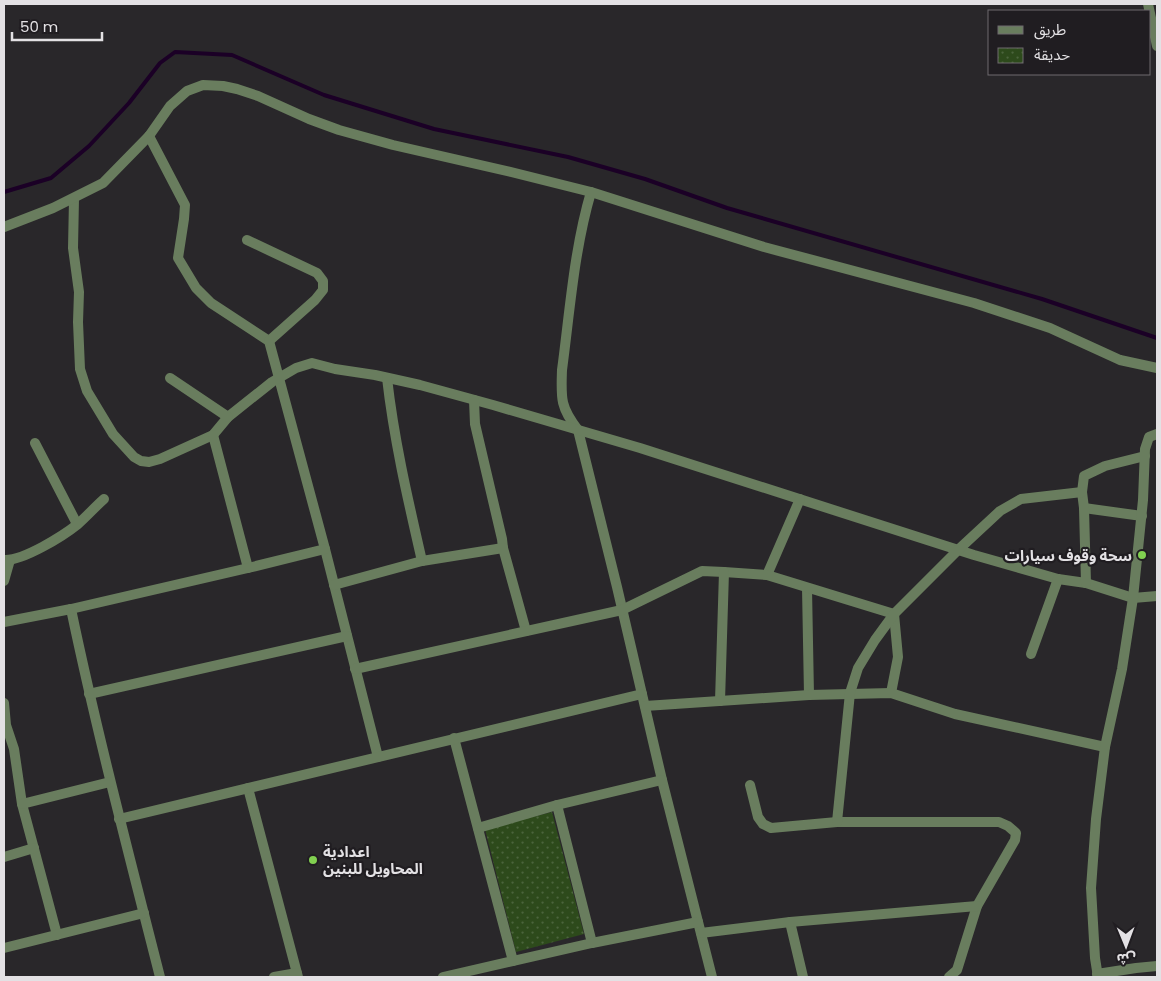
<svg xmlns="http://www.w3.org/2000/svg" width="1161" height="981" font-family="Poppins,'Noto Sans Arabic',sans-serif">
  <defs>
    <pattern id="park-dots" width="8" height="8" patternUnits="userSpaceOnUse" patternTransform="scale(1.25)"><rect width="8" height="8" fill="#2d4a1b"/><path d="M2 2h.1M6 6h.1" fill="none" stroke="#4b643c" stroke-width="1.8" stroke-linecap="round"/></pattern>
  </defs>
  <rect width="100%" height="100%" fill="#29272a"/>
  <path fill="url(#park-dots)" d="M552,812L584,934L516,952L485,829Z"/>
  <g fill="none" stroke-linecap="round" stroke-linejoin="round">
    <path stroke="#1b0026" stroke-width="4" d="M4,192L51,178L89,146L129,103L160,63L175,52L232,55L324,95L434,129L568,157L645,179L727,208L1042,299L1157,338"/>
    <g stroke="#697d5e" stroke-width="10">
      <path d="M149,136L185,205L184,219L178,258L196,288L211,303L269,341L325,549L378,757"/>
      <path d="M591,192C574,250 570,310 562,370C561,398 560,407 578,430L617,587L662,780L712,977"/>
      <path d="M74,199L73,248L79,292L78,322L80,369L87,391L113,434L134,457L141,461L149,462L160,459L213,435L228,417L272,382L296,368L312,363L335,369L375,375L420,385L493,405L640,448L974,555L1058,579L1086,583L1133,598L1157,596"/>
      <path d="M4,227L53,208L103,183L149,136L170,106L187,91L203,85L223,86L237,89L258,96L309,119L339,130L393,145L511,172L591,192L764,247L974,303L1050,328L1120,360L1157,368"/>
      <path d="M247,240L317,273L323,281V290L315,300L269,341"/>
      <path d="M170,378L228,417"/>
      <path d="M387,378C394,440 408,500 422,561"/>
      <path d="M474,400L475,424L502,539L503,548"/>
      <path d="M213,435L248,568"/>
      <path d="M35,443L77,524"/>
      <path d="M1084,508L1142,516"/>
      <path d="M4,560C23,561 63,536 78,524C87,516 95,507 104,499"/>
      <path d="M767,575L800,499"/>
      <path d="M4,581L10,560"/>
      <path d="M1086,583L1084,508L1082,492L1084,476L1105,466L1145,456"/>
      <path d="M334,585L422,561L503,548L526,631"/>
      <path d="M807,588L809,695"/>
      <path d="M71,609C97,733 129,855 160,977"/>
      <path d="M4,622L71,609L248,568L325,549"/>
      <path d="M1031,654L1058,579"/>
      <path d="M355,669L622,610L702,571L724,572L767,575L894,614L898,657L891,693"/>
      <path d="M89,694L347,636"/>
      <path d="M720,701L724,572"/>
      <path d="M4,703L6,725L14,749L22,804L57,935"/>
      <path d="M645,706L809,695L891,693L955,714L1105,747"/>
      <path d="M454,738L513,961"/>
      <path d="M750,785L758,817L763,824L771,828L837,822H999L1008,826L1016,833L1015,840L977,906L957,970L949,977"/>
      <path d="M248,788L298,977"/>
      <path d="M22,804L110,782"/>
      <path d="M557,805L592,943"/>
      <path d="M119,819L642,694"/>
      <path d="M837,822L850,693L858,668L875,640L894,614L958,550L1000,511L1021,499L1082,492"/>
      <path d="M478,828L557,805L662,780"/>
      <path d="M4,857L34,848"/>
      <path d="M790,922L803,977"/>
      <path d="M701,933L790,922L977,906"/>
      <path d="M4,948L144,913"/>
      <path d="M274,977L297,973"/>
      <path d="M443,977L592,943L698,922"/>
      <path d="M1098,977L1095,958L1091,888L1096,819L1105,747L1122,669L1133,598L1143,500L1145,449L1149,437L1157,434"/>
      <path d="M1099,977L1097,974L1136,968L1157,966"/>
    </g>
    <path stroke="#697d5e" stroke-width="10" d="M1148,4L1157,46"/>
  </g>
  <g fill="#81d050" stroke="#201d21" stroke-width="2">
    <circle cx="1142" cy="555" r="5"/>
    <circle cx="313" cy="860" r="5"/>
  </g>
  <g text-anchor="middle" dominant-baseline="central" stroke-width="4.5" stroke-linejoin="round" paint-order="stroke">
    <g font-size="15" font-weight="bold" fill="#e3e1e4" stroke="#201d21" text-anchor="end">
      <text x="1132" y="555">سحة وقوف سيارات</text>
      <text x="323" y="851" text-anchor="start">اعدادية<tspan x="323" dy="17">المحاويل للبنين</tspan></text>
    </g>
  </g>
  <rect width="1161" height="981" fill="none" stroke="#e3e1e4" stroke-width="10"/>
  <rect x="988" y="10" width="162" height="65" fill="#201d21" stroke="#6e6b6f"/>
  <rect x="998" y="26" width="25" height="8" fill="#697d5e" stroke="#6e6b6f"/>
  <text x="1034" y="35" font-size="15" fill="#e3e1e4">طريق</text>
  <rect x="998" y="48" width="25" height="15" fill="url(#park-dots)" stroke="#6e6b6f"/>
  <text x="1034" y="60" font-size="15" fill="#e3e1e4">حديقة</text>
  <g transform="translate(1126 946) rotate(179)" stroke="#201d21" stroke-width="4" paint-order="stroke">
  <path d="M0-4L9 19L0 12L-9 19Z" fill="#e3e1e4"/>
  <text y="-8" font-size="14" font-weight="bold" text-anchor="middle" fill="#e3e1e4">ش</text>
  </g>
  <path d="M12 32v8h90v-8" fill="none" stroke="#e3e1e4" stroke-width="2.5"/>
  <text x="20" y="32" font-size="15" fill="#e3e1e4" stroke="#201d21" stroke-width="4" paint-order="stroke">50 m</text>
</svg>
